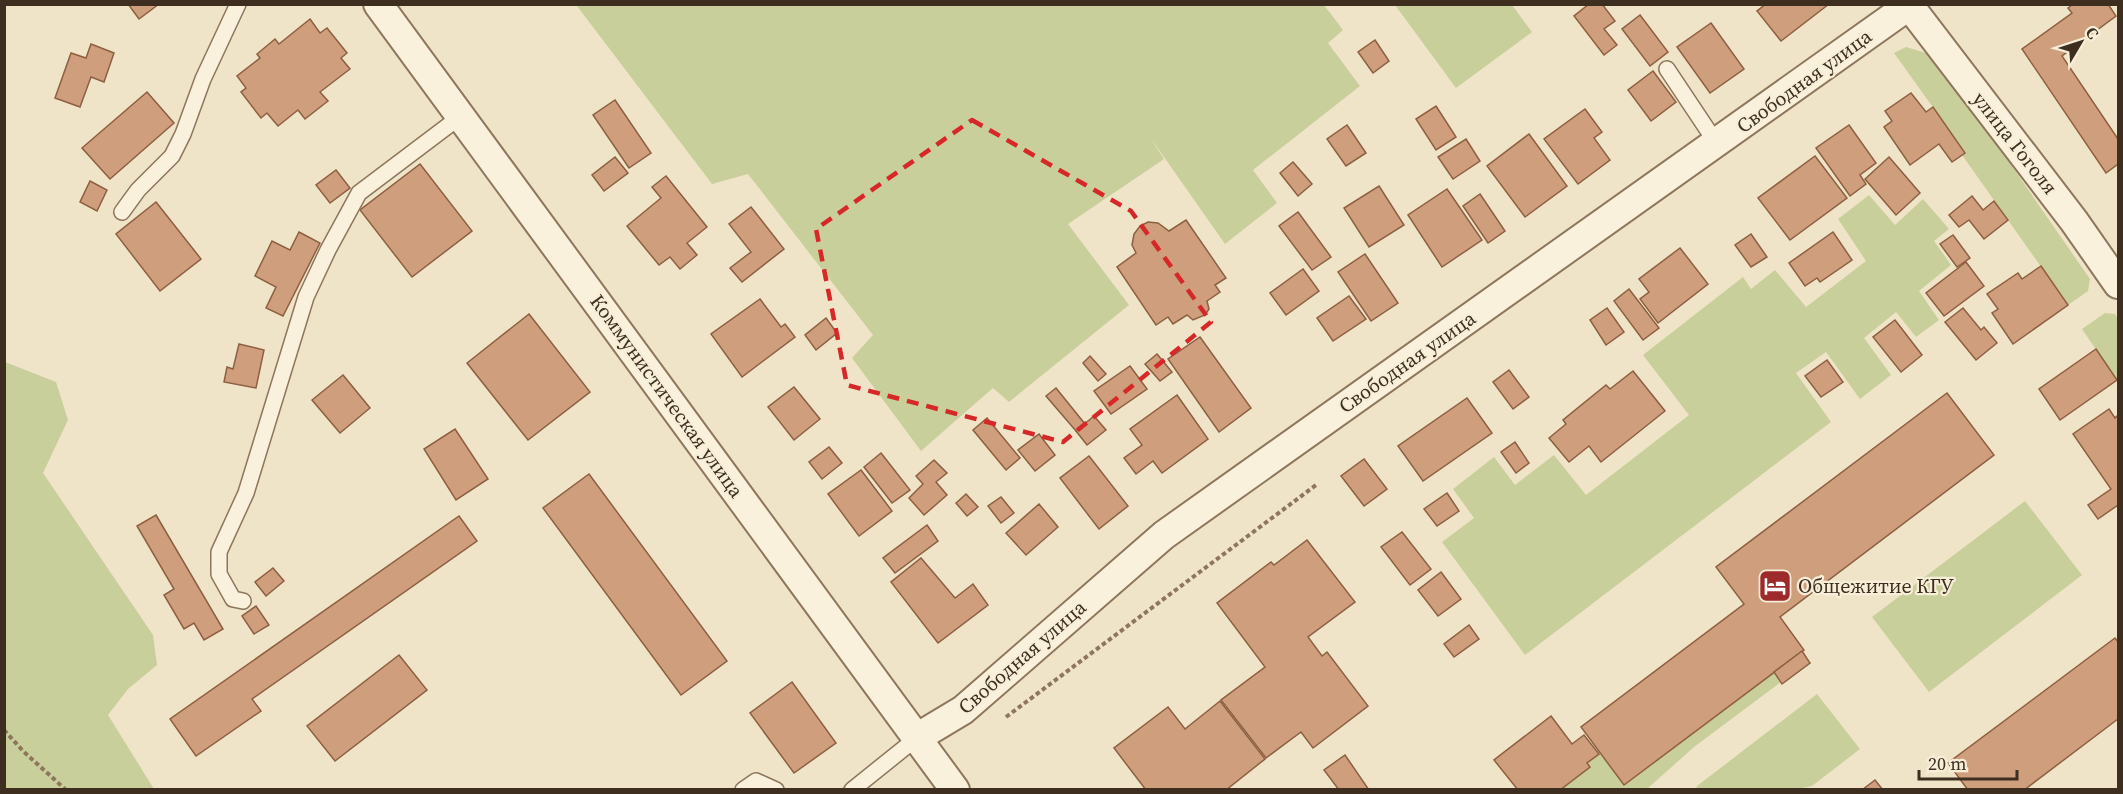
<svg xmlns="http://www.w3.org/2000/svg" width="2123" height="794" font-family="'Source Serif 4',serif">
  <rect width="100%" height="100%" fill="#f0e4c8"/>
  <g fill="#c9cf9b">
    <path d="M579,5H1324L1343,30L1328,43L1360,86L1253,170L1277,203L1225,244L1150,137L1164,159L1068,224L1129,305L1009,402L993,388L921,451L852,358L873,335L748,174L712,184L577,6Z"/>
    <path d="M1395,5H1512L1532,32L1456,88Z"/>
    <path d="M1906,47L1926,53L1946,71L2090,279L2088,291L2068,305L1962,155L1965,152L1894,53Z"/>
    <path d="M1869,195L1895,225L1923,199L1949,229L1934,241L1951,265L1919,291L1939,320L1916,337L1896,312L1864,338L1891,375L1860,399L1826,352L1796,373L1831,422L1525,655L1442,542L1474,518L1453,489L1494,457L1515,485L1554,455L1586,495L1689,415L1643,355L1743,277L1751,289L1775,270L1806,307L1866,261L1838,219Z"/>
    <path d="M2105,313L2115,314L2118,319V382L2082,329Z"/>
    <path d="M5,362L56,382L68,420L43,473L153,635L157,665L128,689L108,715L154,789H5Z"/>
    <path d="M2025,501L2082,575L1929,692L1872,617Z"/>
    <path d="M1774,672L1781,682L1694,747L1647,789L1560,790L1589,766L1587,763L1600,753L1624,784Z"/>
    <path d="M1817,694L1860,749L1812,786L1793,790L1696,789L1697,786Z"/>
  </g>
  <g fill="#cf9f7d" stroke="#8d5f41" stroke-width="1.5">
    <path d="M128,4H159L139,19Z"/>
    <path d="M1589,4H1602L1615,21L1604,29L1617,45L1604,55L1574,16Z"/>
    <path d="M1766,4H1829L1781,41L1757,11Z"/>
    <path d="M2073,4H2108L2116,16L2062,56L2118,139V164L2106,173L2022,49L2072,13L2068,8Z"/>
    <path d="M1640,15L1668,52L1650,66L1622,29Z"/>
    <path d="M310,19L320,33L327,28L347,53L341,58L350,69L320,92L328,101L305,119L298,110L278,126L267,113L261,118L241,92L246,88L237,76L260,58L257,54L275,39L279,44Z"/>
    <path d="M1711,23L1744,69L1710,93L1677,47Z"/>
    <path d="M1375,40L1389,61L1373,73L1358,52Z"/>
    <path d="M91,44L114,53L104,82L91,77L80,107L55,98L71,53L86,58Z"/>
    <path d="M1653,71L1676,102L1651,121L1628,90Z"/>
    <path d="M147,92L174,123L110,179L82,148Z"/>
    <path d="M1911,93L1926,112L1933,107L1965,153L1952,162L1939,144L1910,165L1884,127L1892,121L1885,111Z"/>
    <path d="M615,100L651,153L629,168L593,115Z"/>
    <path d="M1436,106L1456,137L1436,150L1416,119Z"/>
    <path d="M1585,109L1602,132L1594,138L1610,160L1578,184L1544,139Z"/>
    <path d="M1347,125L1366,153L1346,166L1327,139Z"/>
    <path d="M1849,125L1876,163L1860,175L1866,184L1850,196L1816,148Z"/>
    <path d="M1529,134L1567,186L1525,217L1487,166Z"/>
    <path d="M1466,139L1480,161L1453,179L1438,157Z"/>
    <path d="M1815,156L1847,198L1790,240L1758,198Z"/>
    <path d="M615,157L628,173L604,191L592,175Z"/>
    <path d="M1889,157L1920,193L1896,215L1865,179Z"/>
    <path d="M1293,162L1312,184L1298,196L1280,173Z"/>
    <path d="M420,164L472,231L412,277L360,210Z"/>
    <path d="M336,170L350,188L330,203L316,185Z"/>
    <path d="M666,176L707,227L687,243L697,255L680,269L670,257L659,265L627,226L661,198L652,187Z"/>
    <path d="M90,181L107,190L97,211L80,202Z"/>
    <path d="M1379,186L1404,225L1369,247L1344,208Z"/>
    <path d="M1447,189L1482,240L1442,267L1408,215Z"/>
    <path d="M1480,194L1505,231L1488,243L1463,206Z"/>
    <path d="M1972,196L1983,210L1994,201L2008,220L1984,239L1969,220L1959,227L1949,215Z"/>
    <path d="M156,202L201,259L160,291L116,234Z"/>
    <path d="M751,207L784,249L742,282L730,268L751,252L729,224Z"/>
    <path d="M1298,212L1331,257L1312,270L1279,226Z"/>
    <path d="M1186,220L1226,278L1215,285L1220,292L1207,301L1209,309L1205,315L1193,320L1187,315L1173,324L1168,317L1156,325L1117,267L1136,253L1132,245L1134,234L1140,226L1148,222L1158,223L1169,231Z"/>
    <path d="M299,232L320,243L283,316L266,308L276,287L255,276L272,241L290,250Z"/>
    <path d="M1833,232L1852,260L1820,282L1817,278L1805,286L1789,263Z"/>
    <path d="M1751,234L1767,257L1751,267L1735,245Z"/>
    <path d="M1953,235L1970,258L1957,267L1940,244Z"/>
    <path d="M1680,248L1708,284L1658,323L1640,299L1649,292L1639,279Z"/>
    <path d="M1365,254L1398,303L1371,321L1338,272Z"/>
    <path d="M1966,262L1984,286L1944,316L1926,293Z"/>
    <path d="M2041,266L2068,305L2013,344L1992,313L1998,309L1987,294L2018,273L2022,279Z"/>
    <path d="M1303,269L1319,291L1286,315L1270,293Z"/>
    <path d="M1629,289L1659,328L1643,340L1614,301Z"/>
    <path d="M1349,296L1366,319L1333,341L1317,318Z"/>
    <path d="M760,299L781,327L785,324L795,337L742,377L711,334Z"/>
    <path d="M1607,308L1624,332L1606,345L1590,320Z"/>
    <path d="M1963,308L1981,330L1984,327L1997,343L1976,360L1945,322Z"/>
    <path d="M529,314L590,392L528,440L467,363Z"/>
    <path d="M826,318L837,333L816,350L805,335Z"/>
    <path d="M1895,320L1922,355L1901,372L1873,337Z"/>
    <path d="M1200,337L1251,408L1219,432L1168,359Z"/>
    <path d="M239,344L264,350L256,388L224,382L227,367L233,369Z"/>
    <path d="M2096,349L2117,380L2060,420L2039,389Z"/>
    <path d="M1157,354L1172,372L1160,381L1145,364Z"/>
    <path d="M1090,356L1106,374L1098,381L1083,363Z"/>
    <path d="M1827,360L1843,382L1821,397L1805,376Z"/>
    <path d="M1130,366L1147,389L1111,414L1094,391Z"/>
    <path d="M1509,370L1529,397L1513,409L1493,382Z"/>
    <path d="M1633,371L1665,411L1601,462L1589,446L1569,462L1549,438L1566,424L1563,420L1606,385L1610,389Z"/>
    <path d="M343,375L370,408L340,433L312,400Z"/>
    <path d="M794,387L820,419L794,440L768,407Z"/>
    <path d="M1056,388L1085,424L1076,431L1046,396Z"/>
    <path d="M1947,393L1994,455L1780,617L1804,650L1624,785L1581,727L1744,604L1716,567Z"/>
    <path d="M1177,395L1208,439L1162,473L1153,461L1136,474L1124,458L1142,445L1130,429Z"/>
    <path d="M1467,398L1492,433L1423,481L1398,446Z"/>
    <path d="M2109,409L2115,418L2118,415V505L2098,519L2088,505L2111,489L2073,434Z"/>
    <path d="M1094,416L1106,430L1087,445L1076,431Z"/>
    <path d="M987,418L1020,458L1006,470L973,430Z"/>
    <path d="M455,429L488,479L456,500L424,449Z"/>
    <path d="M1039,434L1055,455L1035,471L1018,450Z"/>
    <path d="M1515,442L1529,463L1516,473L1501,452Z"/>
    <path d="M829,447L842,463L822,479L809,462Z"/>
    <path d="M881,453L910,490L892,503L864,467Z"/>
    <path d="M1089,456L1128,506L1099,529L1060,478Z"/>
    <path d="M1364,459L1387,489L1364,506L1341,476Z"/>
    <path d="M934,460L947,473L936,482L947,495L924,515L909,498L923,484L916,476Z"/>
    <path d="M861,470L892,511L859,536L828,494Z"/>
    <path d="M589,474L727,661L681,695L543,508Z"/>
    <path d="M1447,493L1459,511L1437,526L1424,509Z"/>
    <path d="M966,494L978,507L967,516L956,503Z"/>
    <path d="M1001,497L1014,513L1001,523L988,506Z"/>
    <path d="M1039,504L1058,527L1026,555L1006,533Z"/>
    <path d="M156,515L223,629L204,640L194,623L184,629L164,595L174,589L137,526Z"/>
    <path d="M459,516L477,541L252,699L261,711L196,756L170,719Z"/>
    <path d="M927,525L938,541L895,573L883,558Z"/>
    <path d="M1402,532L1431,569L1410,585L1381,547Z"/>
    <path d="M1307,540L1355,602L1308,637L1322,656L1327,652L1368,706L1313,748L1301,732L1266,758L1221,700L1265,667L1217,603L1271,562L1274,565Z"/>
    <path d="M921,558L955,598L973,584L988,605L938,643L891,582Z"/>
    <path d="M273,568L284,581L266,596L255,582Z"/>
    <path d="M1441,572L1461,599L1438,616L1418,590Z"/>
    <path d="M256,606L269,625L254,634L242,616Z"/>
    <path d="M1469,625L1479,639L1454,657L1444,644Z"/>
    <path d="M2115,638L2118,642V719L2024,790H1968L1948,763Z"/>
    <path d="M1802,651L1810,663L1782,684L1774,672Z"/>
    <path d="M399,655L427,690L335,761L307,726Z"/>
    <path d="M792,682L836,743L794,773L750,713Z"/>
    <path d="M1220,701L1265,759L1226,790H1146L1114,748L1168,707L1185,729Z"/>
    <path d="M1551,716L1572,744L1584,735L1599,754L1587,763L1590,767L1560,790H1518L1494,760Z"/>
    <path d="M1345,755L1369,790H1339L1324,770Z"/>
    <path d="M1875,780L1883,790H1862Z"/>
  </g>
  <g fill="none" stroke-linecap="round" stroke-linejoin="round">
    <defs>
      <g id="service">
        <path d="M1667,69L1717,144"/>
        <path d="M122,212L138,190L172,156L183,134L203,79L238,4"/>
        <path d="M243,601L233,599L219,574V552L246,493L306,297L328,250L359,193L461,116"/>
        <path d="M743,790L756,781L776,790"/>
        <path d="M852,790L918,737"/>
      </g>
      <g id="minor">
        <path d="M378,4L955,790"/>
        <path d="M1908,4L2074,221L2118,284"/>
        <path d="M918,737L963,710L1164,535L1911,4"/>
      </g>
    </defs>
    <use href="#service" stroke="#8d765c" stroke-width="18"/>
    <use href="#minor" stroke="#8d765c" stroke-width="32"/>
    <g stroke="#8d765c" stroke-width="4" stroke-dasharray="4.5 3" stroke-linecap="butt">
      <path d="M1006,717L1316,485"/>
      <path d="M4,730L23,751L66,790"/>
    </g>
    <use href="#service" stroke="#faf1dc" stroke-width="15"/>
    <use href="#minor" stroke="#faf1dc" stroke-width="28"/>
  </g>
  <path fill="none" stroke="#d62828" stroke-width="4.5" stroke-dasharray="12 8" stroke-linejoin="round" d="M972,120L1131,211L1211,322L1063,442L847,385L816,229Z"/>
  <defs>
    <symbol id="hotel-square" viewBox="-11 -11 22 22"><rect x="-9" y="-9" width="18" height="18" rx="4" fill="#9e2a2b" stroke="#f7eed8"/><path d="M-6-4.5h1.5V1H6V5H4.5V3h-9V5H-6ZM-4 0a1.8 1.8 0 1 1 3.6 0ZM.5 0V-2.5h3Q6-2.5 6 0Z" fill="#fff"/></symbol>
  </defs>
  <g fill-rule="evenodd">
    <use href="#hotel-square" x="1756" y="567" width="38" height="38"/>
  </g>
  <g text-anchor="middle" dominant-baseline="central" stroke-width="4.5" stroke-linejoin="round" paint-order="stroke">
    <g font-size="20" fill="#3d2e20" stroke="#f7eed8">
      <text transform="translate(1804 81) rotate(-36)">Свободная улица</text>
      <text transform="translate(2015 143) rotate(52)">улица Гоголя</text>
      <text transform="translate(1407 362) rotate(-35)">Свободная улица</text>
      <text transform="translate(667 396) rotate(54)">Коммунистическая улица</text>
      <text transform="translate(1022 657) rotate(-41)">Свободная улица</text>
    </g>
    <g font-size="20" fill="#3d2e20" stroke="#f7eed8" text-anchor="start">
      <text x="1798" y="586">Общежитие КГУ</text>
    </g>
  </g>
  <rect width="2123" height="794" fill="none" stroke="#3d2e20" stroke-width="12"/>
  <g transform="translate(2081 42) rotate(51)" stroke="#f7eed8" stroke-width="4.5" paint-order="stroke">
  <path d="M0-4.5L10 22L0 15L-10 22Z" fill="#3d2e20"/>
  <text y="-9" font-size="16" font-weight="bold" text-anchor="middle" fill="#3d2e20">С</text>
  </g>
  <path d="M1919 770v9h98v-9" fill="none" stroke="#3d2e20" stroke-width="3"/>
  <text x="1928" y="770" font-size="18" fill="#3d2e20" stroke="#f7eed8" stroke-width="4.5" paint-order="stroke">20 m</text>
</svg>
